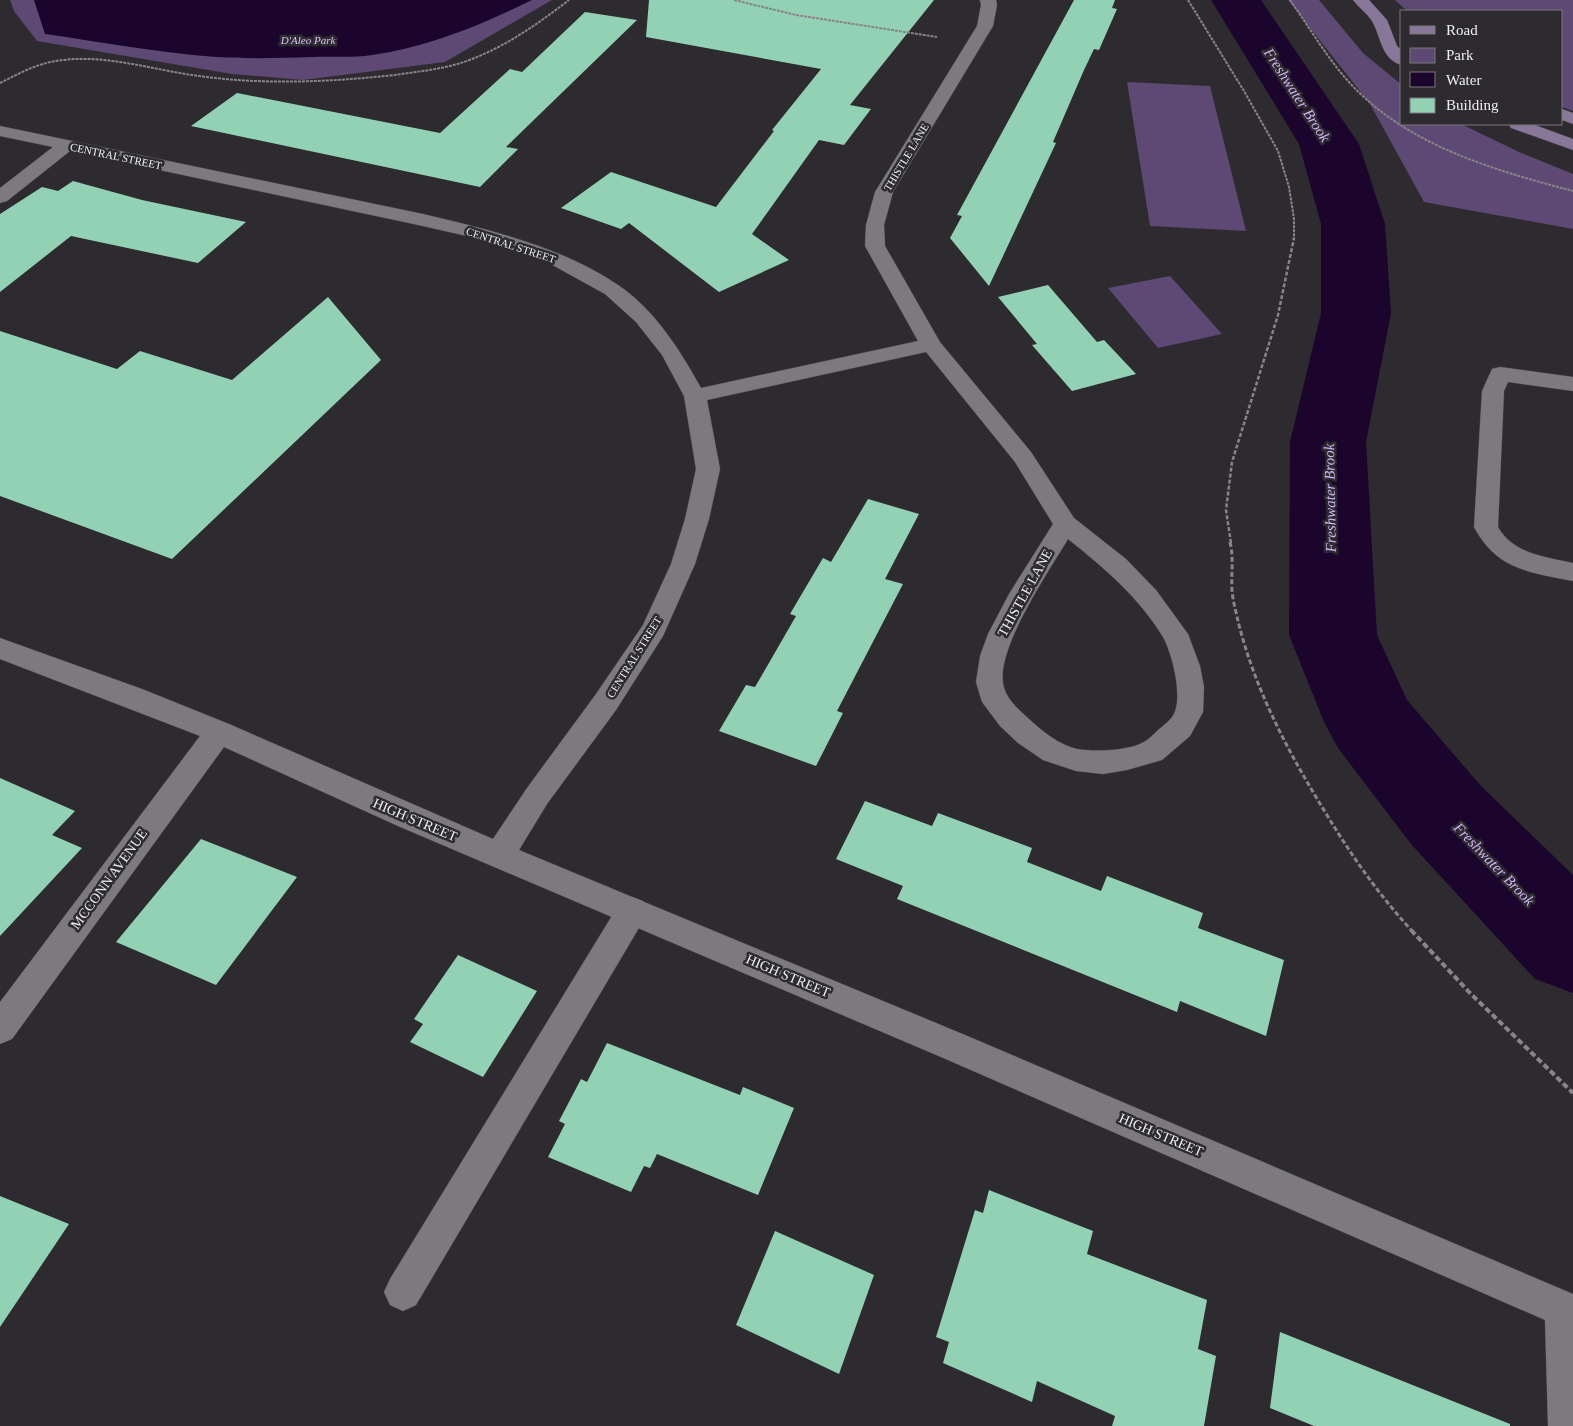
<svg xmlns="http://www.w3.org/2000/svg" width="1573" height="1426" font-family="'Times New Roman',serif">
  <rect width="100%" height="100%" fill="#2d2b2f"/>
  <g fill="#5e4874">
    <path d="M10,0H552L445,62L303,80L232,74L37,41L14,11Z"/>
    <path d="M1288,0H1319L1363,53L1402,85V124H1461L1519,152L1573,174V229L1424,202L1370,104Z"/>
    <path d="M1395,0H1573V111L1562,107V11H1407Z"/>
    <path d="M1127,82L1210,86L1246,231L1150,226Z"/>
    <path d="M1170,276L1222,334L1158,348L1108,288Z"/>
  </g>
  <path fill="#1b052c" d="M34,0H532C481,25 429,47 372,55C353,58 331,56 312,57C280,58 248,59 217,57C159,53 102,42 45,34Z"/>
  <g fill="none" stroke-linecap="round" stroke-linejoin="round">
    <path fill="#1b052c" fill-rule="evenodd" d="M1211,0H1261L1359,144L1385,224L1391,313L1366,442L1377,635L1407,700L1481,786L1573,875V993L1535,979L1411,844L1338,748L1324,722L1289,635L1290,442L1321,313V224L1299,144Z"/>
  </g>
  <g fill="#93d1b4">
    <path d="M649,0H934L850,105L871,109L844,145L819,140L752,234L789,260L719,292L629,223L621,229L561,208L611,172L716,207L774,131L772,130L821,69L646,37Z"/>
    <path d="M1074,0H1115L1112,8L1117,9L1099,50L1094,49L1084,70L1053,142L1056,143L989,286L950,238L962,216L957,215Z"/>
    <path d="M585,12L637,20L506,147L518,149L480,187L191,126L237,93L440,133L510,69L522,72Z"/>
    <path d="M73,181L142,200L246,222L198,263L71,236L0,292V214L42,187L58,191Z"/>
    <path d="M1048,285L1097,342L1104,340L1136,374L1072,391L1032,345L1037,344L998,297Z"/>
    <path d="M328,297L381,360L172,559L0,496V331L117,369L140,351L232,380Z"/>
    <path d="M868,499L919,514L885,579L903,584L837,711L843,713L816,766L719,731L746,685L755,687L796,616L790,614L823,558L831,562Z"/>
    <path d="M0,778L75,811L52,835L82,848L0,936Z"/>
    <path d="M865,801L932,826L938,813L1032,848L1027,862L1101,891L1107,876L1203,913L1198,928L1284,960L1266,1036L1180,1001L1177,1012L897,899L903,886L836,859Z"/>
    <path d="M201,839L297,877L216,985L116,942Z"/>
    <path d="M458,955L537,991L483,1077L410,1042L423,1024L414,1019Z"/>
    <path d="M607,1043L740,1095L743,1087L794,1108L758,1195L657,1154L650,1168L644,1166L631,1192L548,1157L565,1124L559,1121L581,1079L587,1082Z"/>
    <path d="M989,1190L1093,1231L1087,1254L1207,1300L1198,1349L1216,1356L1204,1426H1112L1115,1416L1037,1381L1032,1402L943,1363L949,1342L936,1337L975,1210L983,1213Z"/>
    <path d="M0,1196L69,1224L0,1327Z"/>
    <path d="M775,1231L874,1275L839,1374L736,1325Z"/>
    <path d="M1280,1332L1510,1424V1426H1314L1270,1408Z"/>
  </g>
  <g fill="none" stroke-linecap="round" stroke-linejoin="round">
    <defs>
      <g id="lane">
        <path d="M1500,367L1573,377V391L1508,382L1504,391L1498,527C1513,554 1546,557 1573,563V581C1529,572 1497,570 1474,527L1482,391L1492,369Z"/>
        <path d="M632,897L643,901L647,911L643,921L416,1305L403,1311L390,1305L384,1292L390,1279L621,901Z"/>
      </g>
      <path id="street" d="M980,0H996L997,5L993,26L893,192L884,225L885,246L940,342L1031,452L1074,518L1126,559L1156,590L1188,634L1200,666L1204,687L1203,712L1190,736L1162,760L1127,770L1103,774L1076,771L1043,760L1018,743L1000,726L982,702L976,682L980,656L988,634L1009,594L1053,524L1015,462L926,352L707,400L720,469L709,519L695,564L663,636L616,710L547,804L519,850L965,1035L1573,1294V1426H1548L1545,1320L941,1057L398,826L224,747L12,1039L0,1044V1002L200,736L0,659V638L142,689L229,724L493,839L527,788L596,694L643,625L671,564L685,519L696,469L684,396L662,355L636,322L605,294L547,262L471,237L423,226L70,151L7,201L0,203V188L53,147L0,136V126L423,214C490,230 560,246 618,285C655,310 680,350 701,388L918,341L865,246L866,225L875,192L977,26L981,5ZM1068,539C1103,567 1139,597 1163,637C1172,653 1183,696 1174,714C1170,721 1164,725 1158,730C1154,734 1149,739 1144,742C1129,751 1094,752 1077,749C1059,745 1042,731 1029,719C1018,709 1005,698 1003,683C997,647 1049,571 1068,539Z"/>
      <g id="secondary">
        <path d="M1353,0H1369L1387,20L1397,46L1402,51V65C1381,60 1381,36 1372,21C1367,13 1359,8 1353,0Z"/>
        <path d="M1562,109L1573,113V124L1562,120Z"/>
        <path d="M1509,124H1532L1573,139V150L1511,128Z"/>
      </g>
    </defs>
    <use href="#lane" stroke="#49484b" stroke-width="1"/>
    <use href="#street" stroke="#49484b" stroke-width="1"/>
    <use href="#secondary" stroke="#49484b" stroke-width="1"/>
    <g stroke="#878588" stroke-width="2" stroke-dasharray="3 1" stroke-linecap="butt">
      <path d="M734,0L796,15L937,37"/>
      <path d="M1188,0L1244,91L1278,151L1289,187L1294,219V239"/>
      <path d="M1290,0C1314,34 1335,72 1366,99C1423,150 1501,172 1573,191"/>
      <path d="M0,83C18,74 36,64 56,61C104,53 152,70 199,76C264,85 329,82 395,75C421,71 447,69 472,59C508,45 539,23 569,0"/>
    </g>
    <path stroke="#878588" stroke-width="2.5" stroke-dasharray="4 2" stroke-linecap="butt" d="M1231,543L1226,510L1232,462L1278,315L1294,238"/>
    <path stroke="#878588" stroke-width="3" stroke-dasharray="5 2.5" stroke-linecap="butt" d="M1230,542C1234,559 1231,574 1232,591C1233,601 1236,612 1238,621C1253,682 1281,738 1313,792C1344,844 1371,886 1412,931"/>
    <path stroke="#878588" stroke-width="4" stroke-dasharray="6 3" stroke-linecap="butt" d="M1411,930L1470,993L1573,1093"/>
    <use href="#lane" fill="#7c7a7f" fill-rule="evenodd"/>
    <use href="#street" fill="#7c7a7f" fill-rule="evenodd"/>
    <use href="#secondary" fill="#879" fill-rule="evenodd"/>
  </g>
  <g text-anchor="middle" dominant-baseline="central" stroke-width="5" stroke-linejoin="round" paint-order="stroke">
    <g font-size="11" font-style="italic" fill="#dcc0fb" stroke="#2d2b2f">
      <text x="308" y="40">D'Aleo Park</text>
    </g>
    <g font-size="11" fill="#efeef0" stroke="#2d2b2f">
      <text transform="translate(116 156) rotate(12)">CENTRAL STREET</text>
      <text transform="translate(906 157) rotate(-59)">THISTLE LANE</text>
      <text transform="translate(511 245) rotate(18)">CENTRAL STREET</text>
      <text transform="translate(634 657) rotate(-58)">CENTRAL STREET</text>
    </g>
    <g font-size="14" fill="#efeef0" stroke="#2d2b2f">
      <text transform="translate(1025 593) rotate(-61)">THISTLE LANE</text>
      <text transform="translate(415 820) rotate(23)">HIGH STREET</text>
      <text transform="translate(109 879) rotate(-54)">MCCONN AVENUE</text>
      <text transform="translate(788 976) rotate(23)">HIGH STREET</text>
      <text transform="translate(1161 1135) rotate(23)">HIGH STREET</text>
    </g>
    <g font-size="15" font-style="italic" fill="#d4b2fa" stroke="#2d2b2f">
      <text transform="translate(1297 95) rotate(57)">Freshwater Brook</text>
      <text transform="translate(1330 498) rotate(-91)">Freshwater Brook</text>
      <text transform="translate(1494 864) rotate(46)">Freshwater Brook</text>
    </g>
  </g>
  <rect x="1400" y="10" width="162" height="115" fill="#2d2b2f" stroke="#7b797c"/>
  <rect x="1410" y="26" width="25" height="8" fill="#887799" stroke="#7b797c"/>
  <text x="1446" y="35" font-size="15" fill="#efeef0">Road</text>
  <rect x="1410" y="48" width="25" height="15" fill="#5e4874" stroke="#7b797c"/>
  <text x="1446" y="60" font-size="15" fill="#efeef0">Park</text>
  <rect x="1410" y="72" width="25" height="15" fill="#1b052c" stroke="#7b797c"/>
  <text x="1446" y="85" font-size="15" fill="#efeef0">Water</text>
  <rect x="1410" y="98" width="25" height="15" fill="#93d1b4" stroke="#7b797c"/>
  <text x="1446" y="110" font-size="15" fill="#efeef0">Building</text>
</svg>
